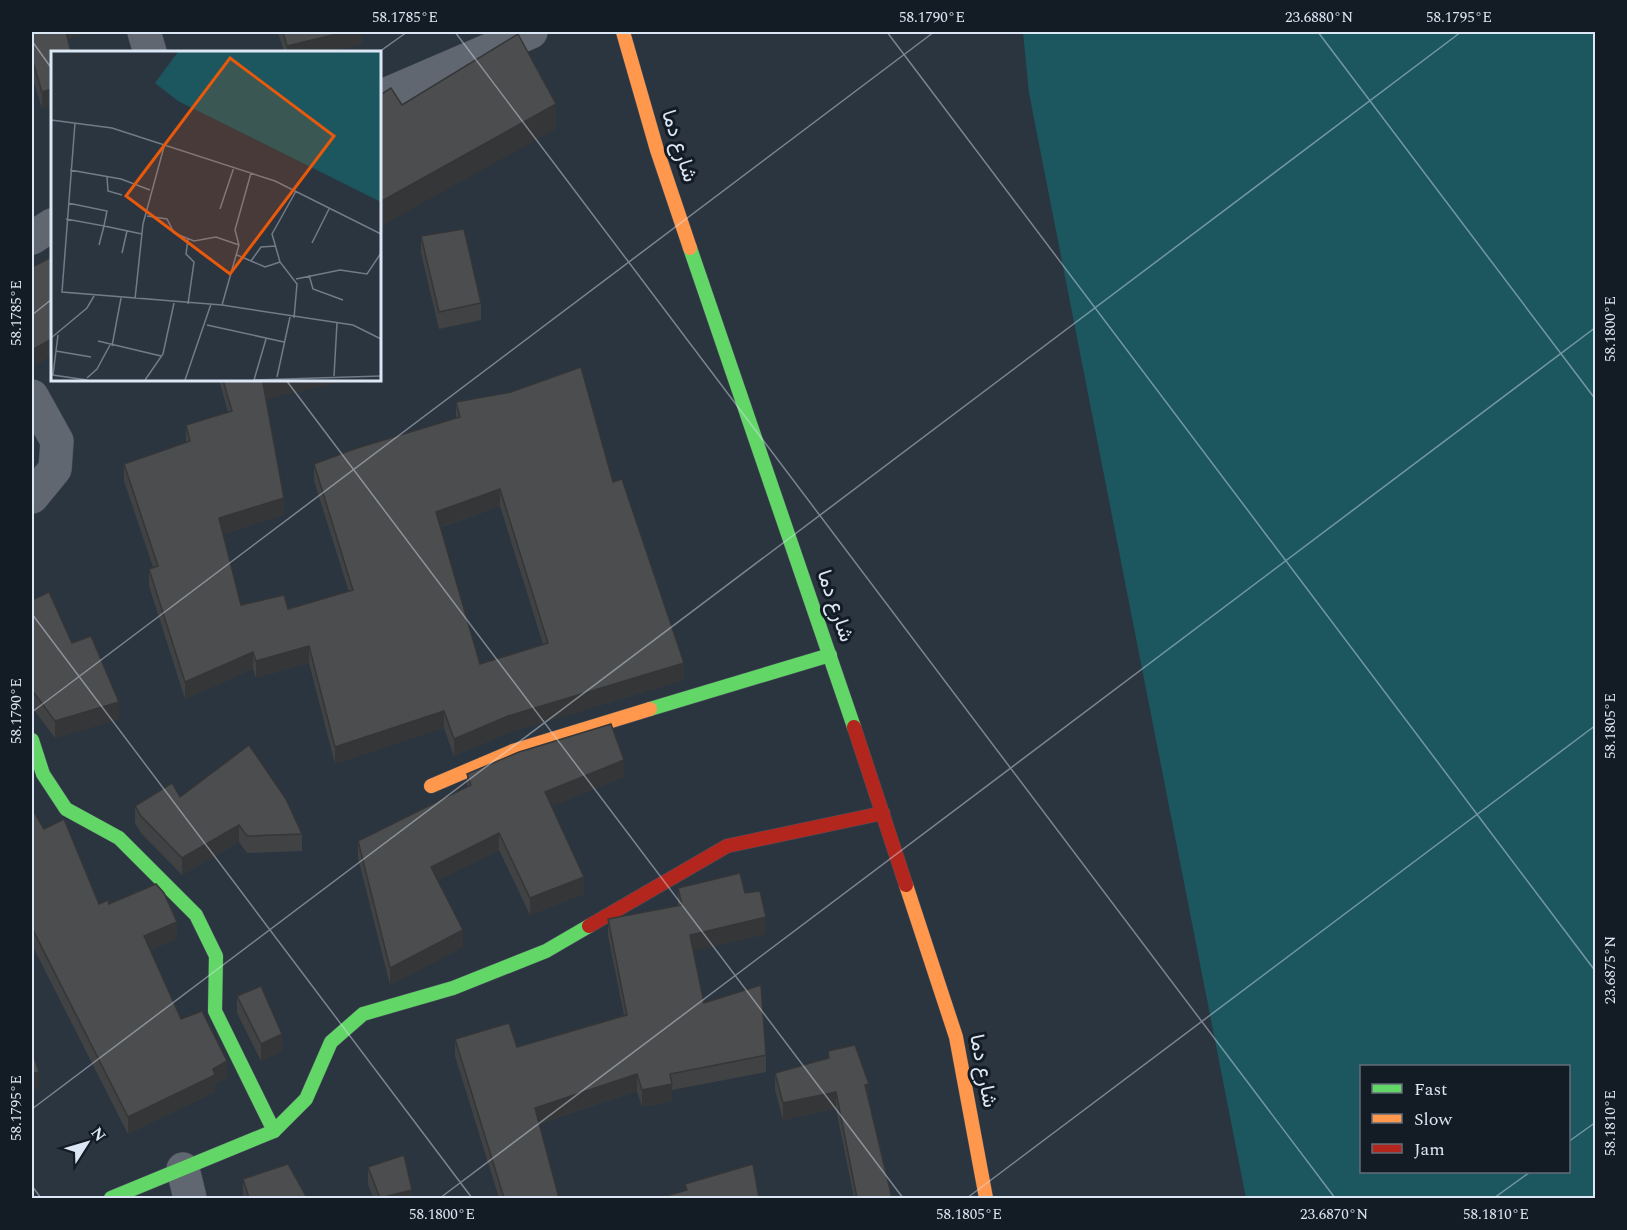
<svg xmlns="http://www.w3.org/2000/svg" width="1627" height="1230" font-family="Spectral,Vazirmatn,serif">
  <rect width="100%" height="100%" fill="#2b3540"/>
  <path fill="#1c5760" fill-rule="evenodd" d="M1023,32H1595V1198H1246L1029,93ZM1362,1066H1568V1172H1362Z"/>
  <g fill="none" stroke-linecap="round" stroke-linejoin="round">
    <defs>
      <g id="street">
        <path d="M144,32L150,52"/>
        <path d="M380,97L531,32"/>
        <path d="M32,238L52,225"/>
        <path d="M32,396L57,441L55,469L32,497"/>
        <path d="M183,1169L190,1198"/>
      </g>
      <g id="fast">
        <path d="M690,248L854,727"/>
        <path d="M650,709L830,655"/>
        <path d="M32,740L43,774L66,809L119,838L196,915L216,956L215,1011L274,1131"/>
        <path d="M111,1198L274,1131L306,1099L331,1042L363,1014L453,988L546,951L589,926"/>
      </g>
      <g id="slow">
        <path d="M623,32L657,150L690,248"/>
        <path d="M431,786L513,751L650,709"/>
        <path d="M906,885L956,1037L986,1198"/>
      </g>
      <g id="jam">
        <path d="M854,727L906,885"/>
        <path d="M589,926L727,846L883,813"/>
      </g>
    </defs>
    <use href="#street" stroke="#49515b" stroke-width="34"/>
    <use href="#fast" stroke="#49515b" stroke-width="15"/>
    <use href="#slow" stroke="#49515b" stroke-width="15"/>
    <use href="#jam" stroke="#49515b" stroke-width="15"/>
    <use href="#street" stroke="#606770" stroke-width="33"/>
    <use href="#fast" stroke="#63d668" stroke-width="14"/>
    <use href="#slow" stroke="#ff974d" stroke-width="14"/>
    <use href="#jam" stroke="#b3261e" stroke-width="14"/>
  </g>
  <g fill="#414244" fill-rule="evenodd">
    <path d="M32,32H89L68,39L52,52V106L42,109L32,76Z"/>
    <path d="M278,32H362V44L329,52H284Z"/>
    <path d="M421,236L481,303V320L439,329L421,253Z"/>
    <path d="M219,380H348L266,399L284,515L223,534L241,605L288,609L349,592L314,481V464L456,418V402L613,482L684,680L508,733L454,756L444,728L335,764L309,663L256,678L253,669L185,699L149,586V569L153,567L124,481V464L186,442V425L228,412ZM500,506L543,644L480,664L440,528Z"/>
    <path d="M32,600L72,643L119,719L55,738L34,710Z"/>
    <path d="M467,774L624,777L552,806L584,894L530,915L499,850L438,880L463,947L390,985L358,858V841L467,787Z"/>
    <path d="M180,797L302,834V851L247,853L239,842L182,875L141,833L135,823V806Z"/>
    <path d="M32,809L44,829L99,904H109L177,939L150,950L181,1019L227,1078L215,1084V1092L128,1134L32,945Z"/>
    <path d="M678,888L745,893L766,934L693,951L704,1003L766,1055V1072L672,1090V1101L642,1107L637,1091L539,1124L559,1198H499L455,1056V1039L517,1047L624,1015L608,936V919L678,905Z"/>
    <path d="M237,996L282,1051L261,1061L237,1013Z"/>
    <path d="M828,1051L869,1101L892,1198H854L836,1109L783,1120L775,1090V1073L828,1058Z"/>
    <path d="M368,1167L412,1198H373L368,1184Z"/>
    <path d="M243,1179L307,1198H243Z"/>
  </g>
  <g fill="#353637">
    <path d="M64,32H89L64,41Z"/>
    <path d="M345,32H362V44L329,52H287V46Z"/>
    <path d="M52,89V106L42,109V92Z"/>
    <path d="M556,104V129L380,227V202Z"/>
    <path d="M52,339V356L32,367V350Z"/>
    <path d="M277,380H348L263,400V383Z"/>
    <path d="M500,489V506L436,529V512Z"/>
    <path d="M284,498V515L219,535V518Z"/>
    <path d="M309,646V663L256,678V661Z"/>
    <path d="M253,652V669L185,699V682Z"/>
    <path d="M684,663V680L508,733L454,756V739L508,716Z"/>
    <path d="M34,693V710L32,711V694Z"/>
    <path d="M119,702V719L55,738V721Z"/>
    <path d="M444,711V728L335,764V747Z"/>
    <path d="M624,760V777L545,809V792Z"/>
    <path d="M239,825V842L182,875V858Z"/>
    <path d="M499,833V850L431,884V867Z"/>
    <path d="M584,877V894L530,915V898Z"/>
    <path d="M766,917V934L690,952V935Z"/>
    <path d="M177,922V939L144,953V936Z"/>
    <path d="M463,930V947L390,985V968Z"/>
    <path d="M282,1034V1051L261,1061V1044Z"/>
    <path d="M227,1061V1078L215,1084V1092L128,1134V1117Z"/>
    <path d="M39,1072V1089L32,1091V1074Z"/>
    <path d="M637,1074V1091L535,1125V1108Z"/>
    <path d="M672,1084V1101L642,1107V1090Z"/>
    <path d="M869,1084V1101L865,1085Z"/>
    <path d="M836,1092V1109L783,1120V1103Z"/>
    <path d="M412,1190V1198H382Z"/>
  </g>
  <g fill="#4c4d4f" stroke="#353637" stroke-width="1.5" fill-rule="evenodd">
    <path d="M32,32H66L71,52H52V89L42,92L32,59Z"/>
    <path d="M283,32H345L287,46Z"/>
    <path d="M518,34L556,104L380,202V95L391,88L402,105Z"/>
    <path d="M464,229L481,303L439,312L421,236Z"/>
    <path d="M52,257V339L32,350V267Z"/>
    <path d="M581,367L613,482L622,479L684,663L508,716L454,739L444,711L335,747L309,646L256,661L253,652L185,682L149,569L158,566L124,464L190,441L186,425L232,411L223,380H277L263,383L284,498L219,518L241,605L284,595L288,609L353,590L314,464L357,448L460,417L456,402L511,392ZM500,489L548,643L480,664L436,512Z"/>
    <path d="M49,592L72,643L91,636L119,702L55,721L34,693L32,694V600Z"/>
    <path d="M611,724L624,760L545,792L584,877L530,898L499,833L431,867L463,930L390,968L358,841L471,785L467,774L519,752Z"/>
    <path d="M249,745L286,799L302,834L247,836L239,825L182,858L141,816L135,806L172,783L180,797Z"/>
    <path d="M32,809L44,829L64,819L99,904L108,900L109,904L156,884L164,893L177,922L144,936L181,1019L202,1011L227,1061L213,1069L215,1075L128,1117L32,928Z"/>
    <path d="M740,873L745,893L760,891L766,917L690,935L704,1003L761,985L766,1055L670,1074L672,1084L642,1090L637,1074L535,1108L559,1198H504L455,1039L509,1023L517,1047L627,1015L608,919L682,905L678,888Z"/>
    <path d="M261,986L282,1034L261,1044L237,996Z"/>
    <path d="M855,1045L869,1084L865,1085L892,1198H857L836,1092L783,1103L775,1073L829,1058L828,1051Z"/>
    <path d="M32,1051L39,1072L32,1074Z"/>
    <path d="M404,1155L412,1190L380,1198L368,1167Z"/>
    <path d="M288,1164L307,1198H249L243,1179Z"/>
    <path d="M753,1164L759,1198H659L687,1190L685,1184Z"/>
  </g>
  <path fill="none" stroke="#dce7f5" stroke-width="1.5" stroke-opacity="0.45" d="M455,32L1335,1198M887,32L1596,972M1318,32L1596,400M32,41L52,69M379,52L407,32M32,315L52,299M286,380L903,1198M32,614L472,1198M32,712L934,32M32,1109L1461,32M1568,1142L1596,1122M32,1186L41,1198M440,1198L1596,327M967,1198L1596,725M1494,1198L1530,1172"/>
  <g text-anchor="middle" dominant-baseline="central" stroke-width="6" stroke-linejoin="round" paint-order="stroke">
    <g font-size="21" fill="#dce7f5" stroke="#131b24">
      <text transform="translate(679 146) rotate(72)">شارع دما</text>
      <text transform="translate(835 606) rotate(71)">شارع دما</text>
      <text transform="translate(983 1071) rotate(79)">شارع دما</text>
    </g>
  </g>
  <g transform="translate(51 51)">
    <rect width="330" height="330" fill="#2b3540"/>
    <path d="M127,1H330V151L127,50L104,32Z" fill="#1c5760"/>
    <path fill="none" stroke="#727c88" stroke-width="1.5" d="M0,69L61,77L224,130L330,183M24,72L11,241L171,254L302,274L330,288M19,119L70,128L99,139M56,126L57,140L71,144M169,158L183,116M96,165L116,168L123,182L143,190L165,186L188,194M15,168L53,175L56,160L17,152M261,192L278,158M48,194L53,175L91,183M71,202L76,180M186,204L214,216L229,211M200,210L210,196L225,195M258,224L262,238L292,249M245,228L289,219L316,223L330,202M84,248L92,173L114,92M137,253L143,211L135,203L137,188M171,254L188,194L184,179L200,122M243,267L246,233L229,211L221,183L245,140M156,274L233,291M7,284L2,324L36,329M0,287L36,257L43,245M47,290L110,305M61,295L70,247M5,300L40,306M283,325L286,272M226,326L239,266M36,327L46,318L59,294M94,329L112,303L123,252M134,329L160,253M202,329L330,325M203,329L215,288"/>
    <path fill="#e8590c" fill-opacity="0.15" stroke="#e8590c" stroke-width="3" d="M179,7L283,85L179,223L75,145Z"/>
    <rect width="330" height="330" fill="none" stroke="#dce7f5" stroke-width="3"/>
  </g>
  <rect width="1627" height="1230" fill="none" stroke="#131b24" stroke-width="66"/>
  <rect x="1360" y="1065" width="210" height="108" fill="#131b24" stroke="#636d78" stroke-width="1.5"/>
  <rect x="1372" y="1084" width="30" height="9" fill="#63d668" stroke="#636d78" stroke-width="1.5"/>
  <text x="1414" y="1095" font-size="18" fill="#dce7f5">Fast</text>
  <rect x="1372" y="1114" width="30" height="9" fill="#ff974d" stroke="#636d78" stroke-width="1.5"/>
  <text x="1414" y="1125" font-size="18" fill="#dce7f5">Slow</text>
  <rect x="1372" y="1144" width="30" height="9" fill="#b3261e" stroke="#636d78" stroke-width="1.5"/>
  <text x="1414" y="1155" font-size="18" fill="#dce7f5">Jam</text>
  <g transform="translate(87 1143) rotate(53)" stroke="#131b24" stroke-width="4.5" paint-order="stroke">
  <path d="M0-4.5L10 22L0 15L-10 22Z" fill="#dce7f5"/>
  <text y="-9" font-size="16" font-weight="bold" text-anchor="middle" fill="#dce7f5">N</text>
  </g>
  <rect x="33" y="33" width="1561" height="1164" fill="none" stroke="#dce7f5" stroke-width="2"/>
  <g font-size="15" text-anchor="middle" fill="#dce7f5">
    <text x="405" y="22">58.1785°E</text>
    <text x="932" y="22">58.1790°E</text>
    <text x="1319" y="22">23.6880°N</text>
    <text x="1459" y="22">58.1795°E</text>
    <text transform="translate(16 313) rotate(-90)" y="5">58.1785°E</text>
    <text transform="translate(1610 329) rotate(-90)" y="5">58.1800°E</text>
    <text transform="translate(16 711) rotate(-90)" y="5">58.1790°E</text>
    <text transform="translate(1610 726) rotate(-90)" y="5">58.1805°E</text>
    <text transform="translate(1610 970) rotate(-90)" y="5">23.6875°N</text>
    <text transform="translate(16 1108) rotate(-90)" y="5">58.1795°E</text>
    <text transform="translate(1610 1123) rotate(-90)" y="5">58.1810°E</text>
    <text x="442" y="1219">58.1800°E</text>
    <text x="969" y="1219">58.1805°E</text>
    <text x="1334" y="1219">23.6870°N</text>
    <text x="1496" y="1219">58.1810°E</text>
  </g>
</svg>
